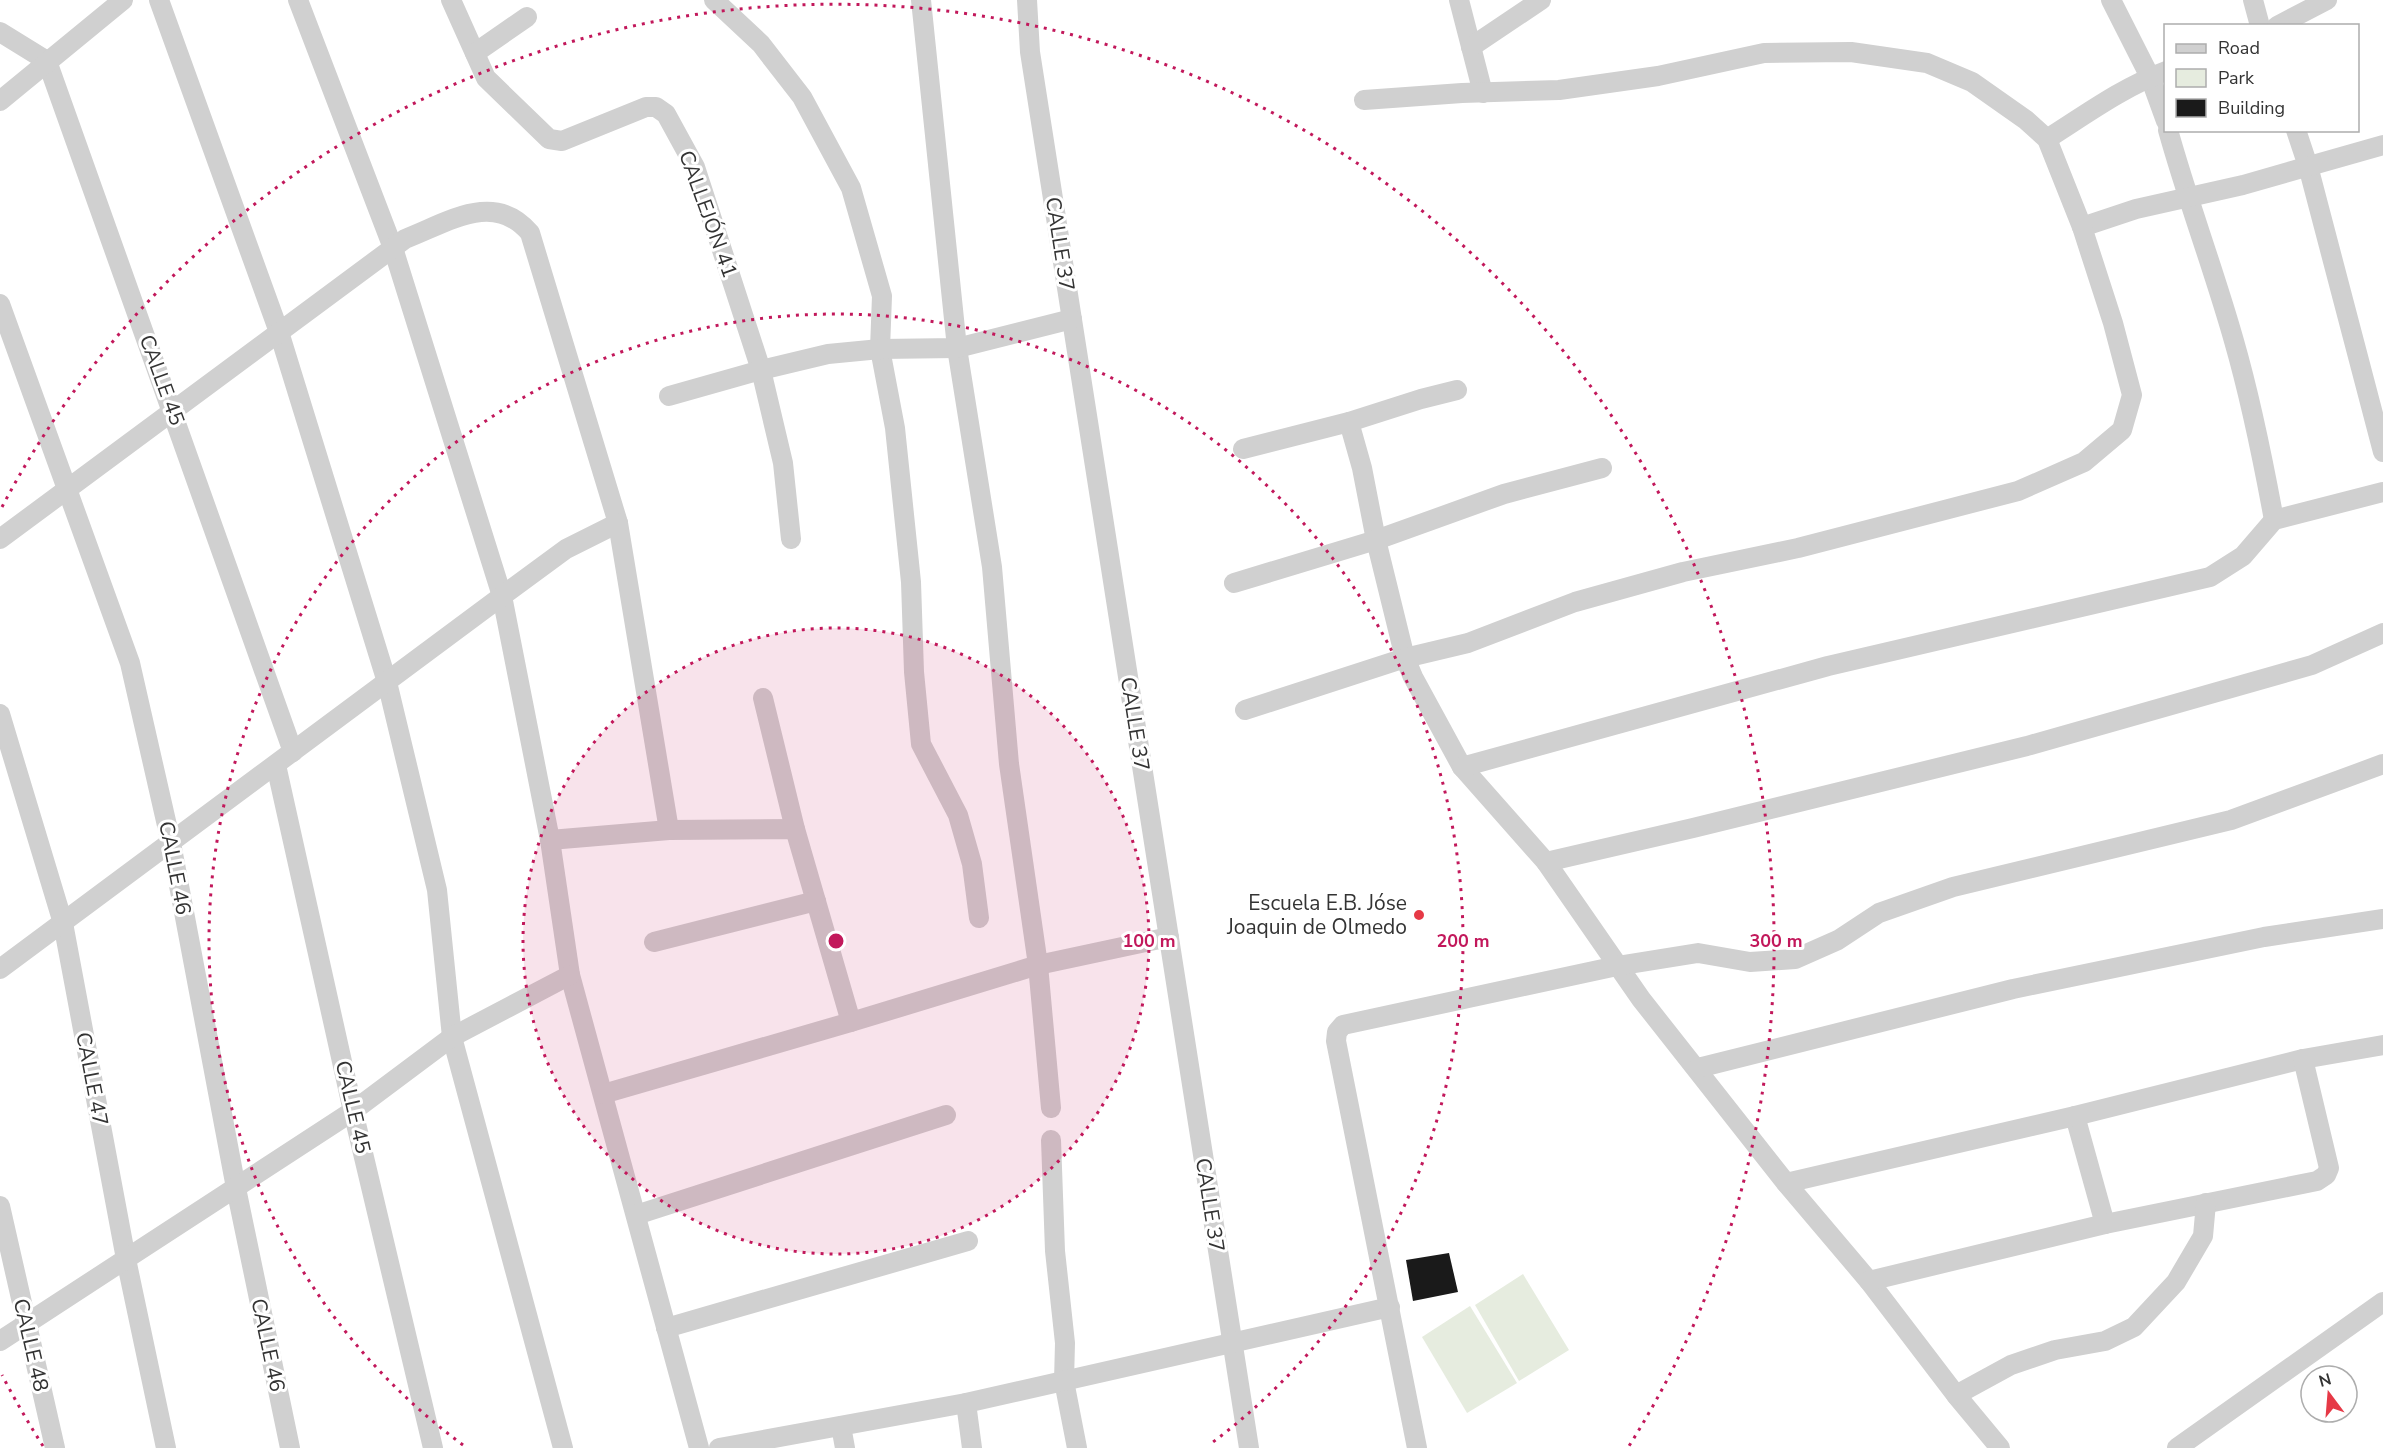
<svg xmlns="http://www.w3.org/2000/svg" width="2383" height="1448" font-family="'Nunito Sans',sans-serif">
  <rect width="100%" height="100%" fill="#fff"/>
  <g fill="#e6ecdf">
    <path d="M1523,1274L1569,1350L1519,1381L1475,1305Z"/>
    <path d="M1470,1306L1517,1383L1467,1413L1422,1337Z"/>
  </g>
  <path fill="#1a1a1a" d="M1449,1253L1458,1292L1413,1301L1406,1260Z"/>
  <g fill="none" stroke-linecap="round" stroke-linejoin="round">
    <g stroke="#d0d0d0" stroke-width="20">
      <path d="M159,0L279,332L387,682L437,890L452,1037L563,1448"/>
      <path d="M298,0L393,248L502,596L550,840L570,975L699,1448"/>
      <path d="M451,0L486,78L549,139L562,141L646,107H656L666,114L695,167L761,370L783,463L791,539"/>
      <path d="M714,0L761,44L802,97L851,188L882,296L880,349L895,428L911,582L914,672L921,744L958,815L972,864L979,918"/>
      <path d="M921,0L957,348L992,567L1009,764L1038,965L1051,1108"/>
      <path d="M1027,0L1030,52L1249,1448"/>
      <path d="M1459,0L1483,93"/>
      <path d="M2111,0L2150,77L2166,121"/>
      <path d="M2253,0L2260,26"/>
      <path d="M2277,26L2327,0"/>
      <path d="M0,32L47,61L293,752"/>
      <path d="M1471,47L1541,0"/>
      <path d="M475,53L527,17"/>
      <path d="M0,101L123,0"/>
      <path d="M2168,130C2188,202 2214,270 2234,341C2251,400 2263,460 2274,520"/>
      <path d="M2296,130L2308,166L2383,452"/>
      <path d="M2047,139C2085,115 2123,87 2166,71"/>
      <path d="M2082,227L2136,209L2243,185L2383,145"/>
      <path d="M0,304L130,663L171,843L236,1188L290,1448"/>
      <path d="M669,396L761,370L828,354L880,349L957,348L1072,319"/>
      <path d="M1349,422L1362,468L1376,540L1405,658L1413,677L1462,767L1546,862L1641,999L1786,1183L1869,1281L1956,1395L2000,1448"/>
      <path d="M1243,449L1349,422L1421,399L1457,390"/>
      <path d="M0,539L405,239C447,223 494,190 530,233L618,523L669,830"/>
      <path d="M1234,583L1376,540L1504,494L1602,468"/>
      <path d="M763,698L795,829"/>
      <path d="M1245,710L1405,658L1468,643L1575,602L1683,572L1798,548L2018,491L2084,462L2122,430L2132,395L2113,323L2082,227L2047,139L2026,120L1972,82L1927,63L1851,52L1764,53L1658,76L1559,90L1462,93L1364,100"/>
      <path d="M0,714L63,923L126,1259L166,1448"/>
      <path d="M276,765L353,1111L433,1448"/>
      <path d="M1462,767L1828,666L2210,577L2243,556L2274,520L2383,492"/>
      <path d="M550,840L669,830L795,829L851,1022"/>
      <path d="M1546,862L1693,828L2027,746L2312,665L2383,633"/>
      <path d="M654,942L816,901"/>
      <path d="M0,969L502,596L566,549L618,523"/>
      <path d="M1698,1068L2013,989L2264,937L2383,919"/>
      <path d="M603,1094L851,1022L1038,965L1169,937"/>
      <path d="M2075,1116L2105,1224"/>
      <path d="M1051,1140L1055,1251L1065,1343L1064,1381L1077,1448"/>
      <path d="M1786,1183L2075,1116L2303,1059L2383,1045"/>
      <path d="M0,1206L55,1448"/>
      <path d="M636,1215L946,1115"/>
      <path d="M1869,1281L2105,1224L2317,1181L2326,1175L2329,1168L2303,1059"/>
      <path d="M666,1328L968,1241"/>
      <path d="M0,1341L353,1111L452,1037L570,975"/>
      <path d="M1956,1395L2011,1365L2055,1350L2105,1341L2134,1327L2176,1282L2203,1236L2206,1203"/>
      <path d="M966,1403L972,1448"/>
      <path d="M841,1426L845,1448"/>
      <path d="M719,1448L966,1403L1390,1307"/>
      <path d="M1417,1448L1336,1041L1337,1032L1343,1025L1617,966L1698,953L1750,962L1795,959L1838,940L1879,913L1953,887L2231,820L2383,764"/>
      <path d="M2177,1448L2383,1302"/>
    </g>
  </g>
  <circle cx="836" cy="941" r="313" fill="#c2185b" fill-opacity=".12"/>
  <g fill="none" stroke="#c2185b" stroke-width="3" stroke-dasharray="3 6">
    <circle cx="836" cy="941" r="313"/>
    <path d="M463 1445A627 627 0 1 1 1209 1445"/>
    <path d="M43 1446A940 940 0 0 1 2 1375M2 507A940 940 0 1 1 1629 1446"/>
  </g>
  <circle fill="#e63946" stroke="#fff" stroke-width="2" cx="1419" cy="915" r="6"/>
  <g text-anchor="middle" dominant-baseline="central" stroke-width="6" stroke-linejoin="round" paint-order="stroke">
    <g font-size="21" fill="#333" stroke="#fff">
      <text transform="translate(708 214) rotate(70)">CALLEJÓN 41</text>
      <text transform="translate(1060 244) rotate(81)">CALLE 37</text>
      <text transform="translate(162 380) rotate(70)">CALLE 45</text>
      <text transform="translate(1135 724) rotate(81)">CALLE 37</text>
      <text transform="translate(175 868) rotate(79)">CALLE 46</text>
      <text transform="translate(92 1079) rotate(79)">CALLE 47</text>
      <text transform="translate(353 1107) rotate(77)">CALLE 45</text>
      <text transform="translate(1210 1205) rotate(81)">CALLE 37</text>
      <text transform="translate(31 1345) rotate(77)">CALLE 48</text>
      <text transform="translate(268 1345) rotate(78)">CALLE 46</text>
    </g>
    <g font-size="21" fill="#333" stroke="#fff" text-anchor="end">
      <text x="1407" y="903">Escuela E.B. Jóse<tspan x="1407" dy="24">Joaquin de Olmedo</tspan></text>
    </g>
  </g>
  <circle cx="836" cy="941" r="9" fill="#c2185b" stroke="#fff" stroke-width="3"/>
  <g font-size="18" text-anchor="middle" font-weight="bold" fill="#c2185b" stroke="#fff" stroke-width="6" stroke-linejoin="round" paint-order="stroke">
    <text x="1149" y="947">100 m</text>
    <text x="1463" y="947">200 m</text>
    <text x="1776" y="947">300 m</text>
  </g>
  <rect x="2164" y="24" width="195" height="108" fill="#ffffff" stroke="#adadad" stroke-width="1.5"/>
  <rect x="2176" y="44" width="30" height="9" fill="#d0d0d0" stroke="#adadad" stroke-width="1.5"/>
  <text x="2218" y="54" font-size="18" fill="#333333">Road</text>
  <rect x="2176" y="69" width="30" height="18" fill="#e6ecdf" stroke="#adadad" stroke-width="1.5"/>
  <text x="2218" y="84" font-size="18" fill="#333333">Park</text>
  <rect x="2176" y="99" width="30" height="18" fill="#1a1a1a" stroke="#adadad" stroke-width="1.5"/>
  <text x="2218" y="114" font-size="18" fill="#333333">Building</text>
  <g transform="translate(2329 1394) rotate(344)"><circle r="28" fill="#ffffff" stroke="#adadad" stroke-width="1.5"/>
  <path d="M0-4.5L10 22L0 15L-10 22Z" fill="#e63946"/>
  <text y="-9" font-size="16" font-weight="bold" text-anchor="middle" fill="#333333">N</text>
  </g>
</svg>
